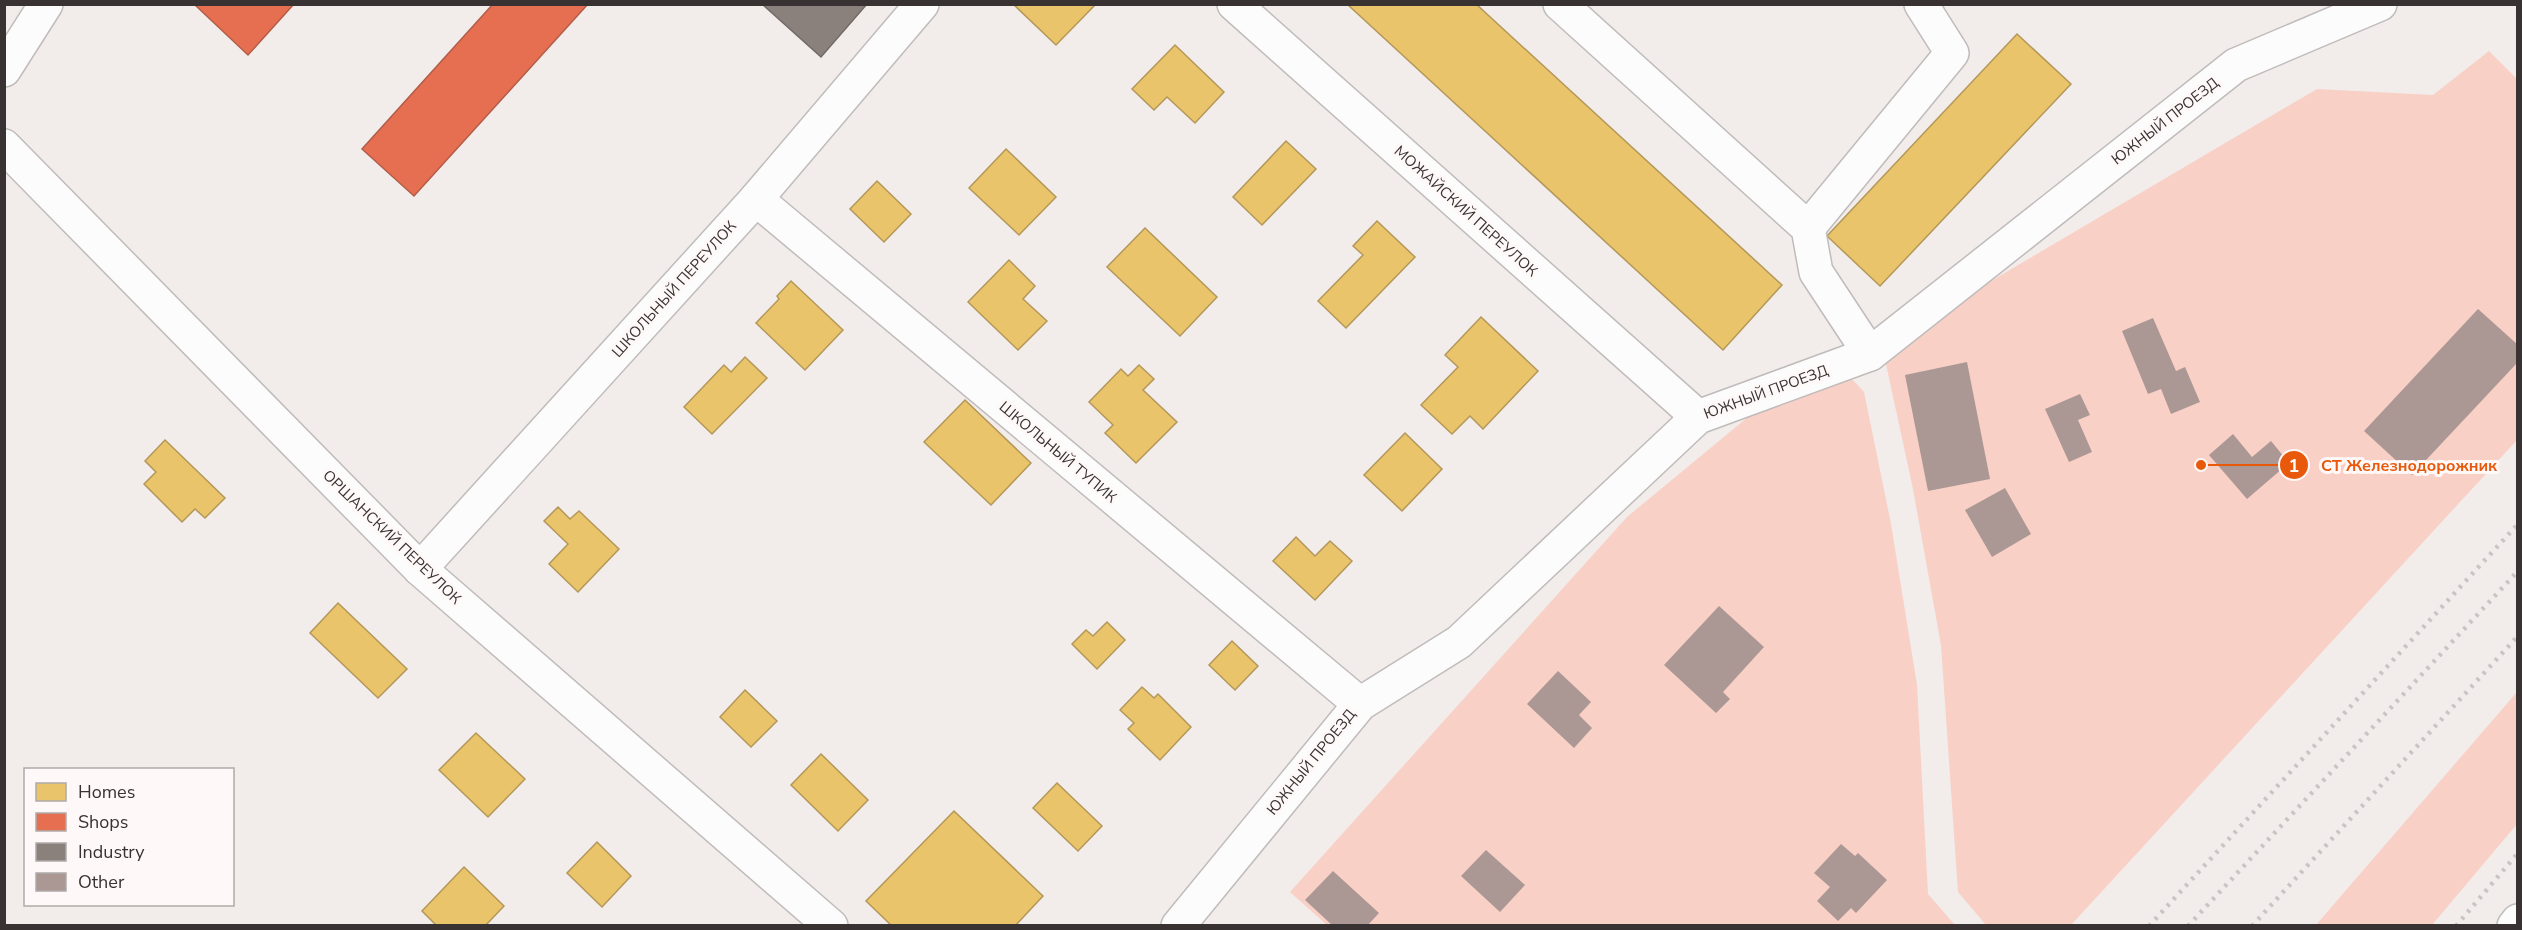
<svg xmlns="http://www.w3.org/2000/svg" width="2522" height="930" font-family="'Nunito Sans',sans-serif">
  <rect width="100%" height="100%" fill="#f2ecea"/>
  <g fill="#f8d0c6">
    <path d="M2489,51L2517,79V440L2071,925H1986L1958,892L1941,645L1913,489L1886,364L1952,304L2317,89L2433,95Z"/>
    <path d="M1852,379L1864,392L1891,524L1917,685L1928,894L1955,925H1327L1290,892L1627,517L1748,417Z"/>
    <path d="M2517,692V824L2432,925H2316Z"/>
  </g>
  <g fill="#e9c46a" stroke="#b49859" stroke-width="1.5">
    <path d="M1013,4H1096L1056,45Z"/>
    <path d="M1347,4H1476L1782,285L1723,350Z"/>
    <path d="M2017,34L2071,84L1880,286L1827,236Z"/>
    <path d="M1175,45L1224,92L1195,123L1167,97L1154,110L1132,89Z"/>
    <path d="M1286,141L1316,169L1262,225L1233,197Z"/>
    <path d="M1006,149L1056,197L1019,235L969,188Z"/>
    <path d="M877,181L911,214L884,242L850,209Z"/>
    <path d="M1377,221L1415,257L1346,328L1318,301L1363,255L1353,246Z"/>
    <path d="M1145,228L1217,297L1180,336L1107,267Z"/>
    <path d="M1009,260L1035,286L1023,299L1047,321L1018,350L968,302Z"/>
    <path d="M791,281L843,330L805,370L756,323L779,299L777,296Z"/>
    <path d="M1481,317L1538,371L1483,429L1470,416L1452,434L1421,405L1458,367L1445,355Z"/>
    <path d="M745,357L767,378L712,434L684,407L724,365L731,372Z"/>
    <path d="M1139,365L1154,379L1143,390L1177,422L1136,463L1105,433L1113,425L1089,402L1121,369L1128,376Z"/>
    <path d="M965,400L1031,463L991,505L924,442Z"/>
    <path d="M1405,433L1442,469L1402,511L1364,475Z"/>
    <path d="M165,440L225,498L205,518L195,509L182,522L144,484L156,472L145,461Z"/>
    <path d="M558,507L570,519L579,511L619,549L578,592L549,564L568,544L544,521Z"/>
    <path d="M1296,537L1315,556L1330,541L1352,561L1315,600L1273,561Z"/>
    <path d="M338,603L407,669L378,698L310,633Z"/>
    <path d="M1107,622L1125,640L1097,669L1072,644L1086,630L1093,636Z"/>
    <path d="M1232,641L1258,666L1235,690L1209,665Z"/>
    <path d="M1142,687L1154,698L1158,694L1191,727L1160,760L1128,729L1134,723L1120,710Z"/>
    <path d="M745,690L777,721L751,747L720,717Z"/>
    <path d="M476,733L525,779L488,817L439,770Z"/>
    <path d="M821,754L868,800L838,831L791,785Z"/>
    <path d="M1057,783L1102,826L1078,851L1033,808Z"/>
    <path d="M954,811L1043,896L1015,926H892L866,901Z"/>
    <path d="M597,842L631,876L602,907L567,873Z"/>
    <path d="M464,867L504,906L485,926H437L422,911Z"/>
  </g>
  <g fill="#e76f51" stroke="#b25d48" stroke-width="1.5">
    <path d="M194,4H294L248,55Z"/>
    <path d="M493,4H588L414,196L362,149Z"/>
  </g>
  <path fill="#8a817c" stroke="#716a66" stroke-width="1.5" d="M762,4H867L821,57Z"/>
  <g fill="#ab9894">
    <path d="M2478,309L2518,345V362L2412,475L2364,431Z"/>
    <path d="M2153,318L2176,371L2185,367L2200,402L2171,414L2161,389L2148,394L2122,331Z"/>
    <path d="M1967,362L1990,479L1928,491L1905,375Z"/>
    <path d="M2080,394L2090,415L2078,420L2092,452L2069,462L2045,409Z"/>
    <path d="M2233,434L2252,457L2271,441L2289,463L2247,499L2209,455Z"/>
    <path d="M2005,488L2031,534L1992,557L1965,510Z"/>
    <path d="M1719,606L1764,647L1723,692L1730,699L1716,713L1664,665Z"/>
    <path d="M1558,671L1591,702L1579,715L1592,728L1574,748L1527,704Z"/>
    <path d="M1841,844L1855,856L1858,853L1887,880L1856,913L1851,908L1838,921L1817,901L1830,887L1814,873Z"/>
    <path d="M1486,850L1525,885L1500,912L1461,876Z"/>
    <path d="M1333,871L1379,913L1367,926H1333L1305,900Z"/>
  </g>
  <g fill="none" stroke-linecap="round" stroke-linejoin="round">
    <defs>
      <g id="minor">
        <path d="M1234,4L1698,417"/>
        <path d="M1560,4L1808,228L1816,272L1870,354"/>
        <path d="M4,70L46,4"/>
        <path d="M4,146L420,569L831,926"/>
        <path d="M756,199L1360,704"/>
        <path d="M1808,228L1952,53L1921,4"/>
        <path d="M420,569L756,199L922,4"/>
        <path d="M1178,926L1360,704L1459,642L1698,417L1870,354L2236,65L2380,4"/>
        <path d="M2514,926L2518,921"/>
      </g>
    </defs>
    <use href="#minor" stroke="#c0bcbb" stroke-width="36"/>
    <use href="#minor" stroke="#fdfcfc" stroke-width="33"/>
    <g stroke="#c7c5c5" stroke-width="4.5" stroke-dasharray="3 6" stroke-linecap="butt">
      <path d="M2149,926L2518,524"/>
      <path d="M2188,926L2518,571"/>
      <path d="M2252,926L2518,636"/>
      <path d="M2456,926L2518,853"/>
    </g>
  </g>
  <g text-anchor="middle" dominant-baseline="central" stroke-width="6" stroke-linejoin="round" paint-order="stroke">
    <g font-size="15" fill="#383332" stroke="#fef9f8">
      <text transform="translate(2165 121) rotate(-38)">ЮЖНЫЙ ПРОЕЗД</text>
      <text transform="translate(1466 211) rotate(42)">МОЖАЙСКИЙ ПЕРЕУЛОК</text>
      <text transform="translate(674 289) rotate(-48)">ШКОЛЬНЫЙ ПЕРЕУЛОК</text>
      <text transform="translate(1766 392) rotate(-20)">ЮЖНЫЙ ПРОЕЗД</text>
      <text transform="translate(1058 452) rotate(40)">ШКОЛЬНЫЙ ТУПИК</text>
      <text transform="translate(392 537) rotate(44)">ОРШАНСКИЙ ПЕРЕУЛОК</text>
      <text transform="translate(1311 762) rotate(-51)">ЮЖНЫЙ ПРОЕЗД</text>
    </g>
  </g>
  <path fill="none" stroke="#e8590c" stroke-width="2" d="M2201 465L2294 465"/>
  <g fill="#e8590c" stroke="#fef9f8" stroke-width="2">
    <circle cx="2201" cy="465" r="6"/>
    <circle cx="2294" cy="465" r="15"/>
  </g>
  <g font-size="18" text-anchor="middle" font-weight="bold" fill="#fff">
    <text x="2294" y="472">1</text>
  </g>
  <g font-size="16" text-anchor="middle" font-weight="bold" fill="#e8590c" stroke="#fef9f8" stroke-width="6" stroke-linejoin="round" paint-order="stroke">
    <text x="2409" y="471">СТ Железнодорожник</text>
  </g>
  <rect width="2522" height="930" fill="none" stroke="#383332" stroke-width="12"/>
  <rect x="24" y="768" width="210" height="138" fill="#fef9f8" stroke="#afaaa9" stroke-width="1.5"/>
  <rect x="36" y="783" width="30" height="18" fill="#e9c46a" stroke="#afaaa9" stroke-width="1.5"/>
  <text x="78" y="798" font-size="18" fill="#383332">Homes</text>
  <rect x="36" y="813" width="30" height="18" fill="#e76f51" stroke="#afaaa9" stroke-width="1.5"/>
  <text x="78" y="828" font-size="18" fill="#383332">Shops</text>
  <rect x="36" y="843" width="30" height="18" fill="#8a817c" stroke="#afaaa9" stroke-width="1.5"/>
  <text x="78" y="858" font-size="18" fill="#383332">Industry</text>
  <rect x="36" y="873" width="30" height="18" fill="#ab9894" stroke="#afaaa9" stroke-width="1.5"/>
  <text x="78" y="888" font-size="18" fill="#383332">Other</text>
</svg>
